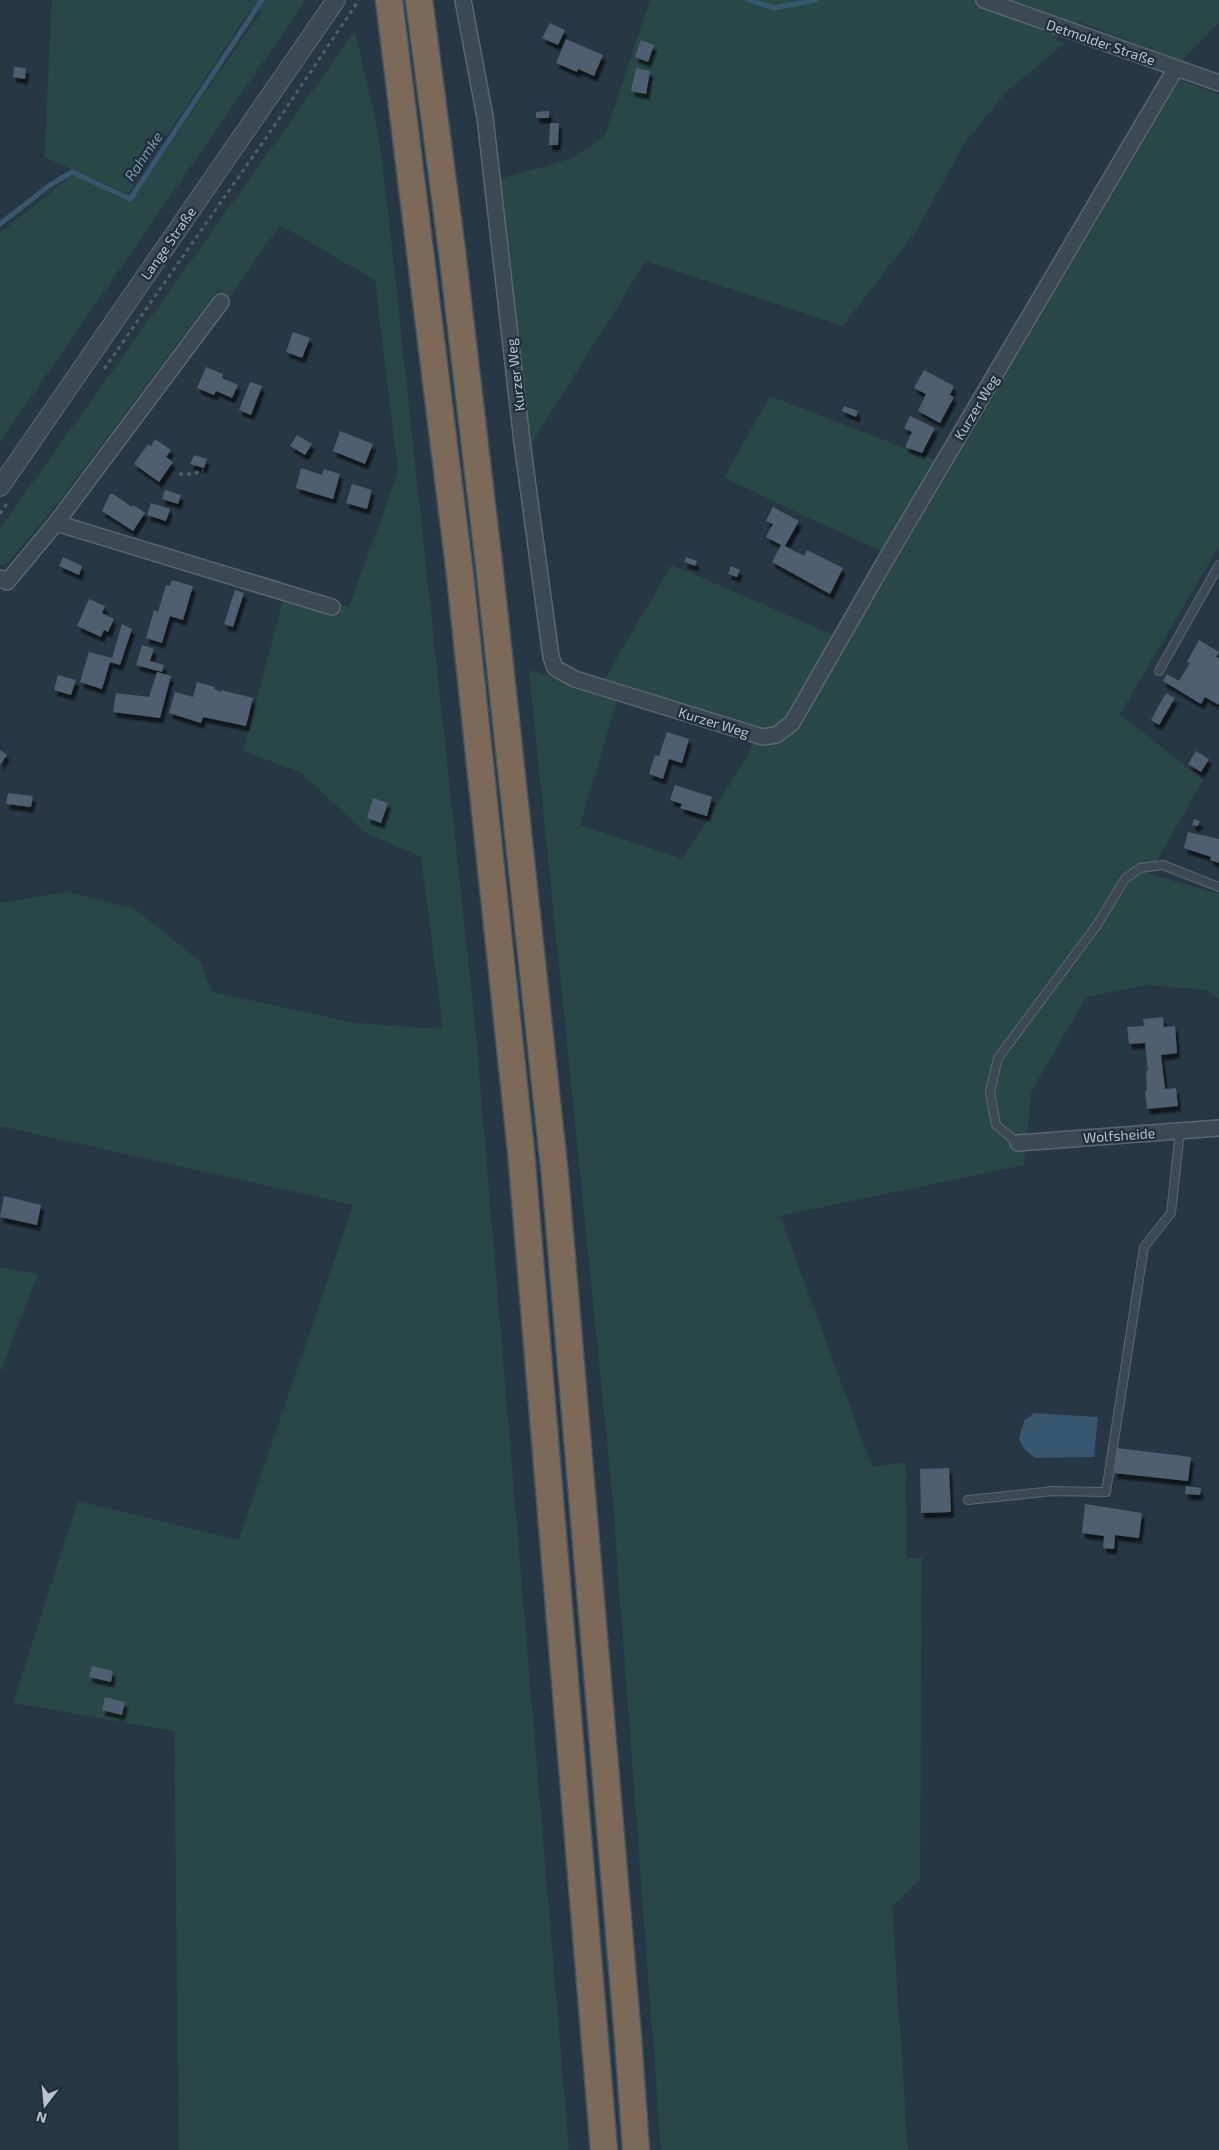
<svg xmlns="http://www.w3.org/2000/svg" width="1219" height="2150" font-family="'Exo 2',sans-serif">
  <defs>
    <filter id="shadow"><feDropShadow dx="3" dy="5.5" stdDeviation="1" flood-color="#0009"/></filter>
  </defs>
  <rect width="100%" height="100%" fill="#263846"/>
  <g fill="#284747">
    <path d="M52,0H306L0,442V233L73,175L130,202L261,12L250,10L128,194L44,157Z"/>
    <path d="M650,0H1219V22L1181,61L1080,22L1055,39L1064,44L1005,93L964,144L918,228L843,326L646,261L531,444L500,179L573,158L605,135Z"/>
    <path d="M355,31L378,131L391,238L476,1034L569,2150H179L174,1731L13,1703L78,1501L239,1540L353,1205L0,1126V903L67,892L134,909L200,961L212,992L355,1023L443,1029L421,857L366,833L300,772L243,751L287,586L349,607L398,473L375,280L280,225L229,298L217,291L49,514L6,565L0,564V528Z"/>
    <path d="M1180,80L1219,95V546L1120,714L1203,780L1149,874L1219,894V999L1206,990L1148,985L1086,997L1031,1092L1024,1165L780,1216L872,1467L906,1462L907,1558H922L920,1879L892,1907L908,2150H661L611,1479L529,670L617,700L580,825L683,859L746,759L753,743L770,746L796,731Z"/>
    <path d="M770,396L938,461L885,553L724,478Z"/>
    <path d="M672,565L836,636L790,714L777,728L765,731L603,682Z"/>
    <path d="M0,1267L38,1274L0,1372Z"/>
  </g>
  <path fill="#38566e" d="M1034,1413L1098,1417L1094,1457L1035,1458L1024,1449L1019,1438L1024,1421Z"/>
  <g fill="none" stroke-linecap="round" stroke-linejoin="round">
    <g stroke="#38566e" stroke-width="5">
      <path d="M749,0L774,8L816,0"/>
      <path d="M0,224L50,185L72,172L130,199L262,0"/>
    </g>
  </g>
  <g fill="#4d5f6f" filter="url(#shadow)">
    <path d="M550,23L565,30L558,45L542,38Z"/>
    <path d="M566,39L603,55L594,76L578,69L577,72L556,63Z"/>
    <path d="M641,40L654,45L648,62L635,57Z"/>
    <path d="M14,67L26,68L25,79L13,77Z"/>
    <path d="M636,68L650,71L646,94L631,91Z"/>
    <path d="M549,111V118H536V112Z"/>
    <path d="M550,123H559L558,145H549Z"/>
    <path d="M293,332L310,338L302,358L286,352Z"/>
    <path d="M206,367L223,374L222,378L238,385L232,398L216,391L214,395L197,388Z"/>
    <path d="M924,370L954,386L950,395L954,397L940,423L918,411L926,394L914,388Z"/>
    <path d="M250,382L262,386L251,415L239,410Z"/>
    <path d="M844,406L858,411L856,417L842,411Z"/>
    <path d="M910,416L935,428L922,453L905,447L912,432L904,428Z"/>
    <path d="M340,431L373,444L365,464L333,451Z"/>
    <path d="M297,435L312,444L305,455L290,446Z"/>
    <path d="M155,439L171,450L166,457L173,462L159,482L134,464L148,444L151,446Z"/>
    <path d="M194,455L207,459L204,468L190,464Z"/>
    <path d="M301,468L322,475L324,469L340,474L333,499L296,488Z"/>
    <path d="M352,484L372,490L367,509L346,503Z"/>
    <path d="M165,490L181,495L178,504L162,499Z"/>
    <path d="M110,494H113L132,507L133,505L145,513L133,531L102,511Z"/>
    <path d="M151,503L170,509L166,521L147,515Z"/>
    <path d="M773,507L799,521L785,546L804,556L807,550L843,568L830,594L772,562L781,545L766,537L773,524L766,521Z"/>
    <path d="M63,557L82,566L79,575L59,566Z"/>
    <path d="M686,557L697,561L695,566L684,562Z"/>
    <path d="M731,566L740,570L737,577L728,574Z"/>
    <path d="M172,580L193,586L183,620L170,616L162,643L146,638L154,610L158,612L166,585L170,586Z"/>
    <path d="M235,590L244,593L233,627L224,624Z"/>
    <path d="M89,599L105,606L102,613L114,619L108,632L104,630L101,637L77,626Z"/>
    <path d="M122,624L132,629L120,665L110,662L102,689L80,682L89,652L112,658Z"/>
    <path d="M1199,640L1219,652L1216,657L1219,658V705L1205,697L1201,704L1163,681L1167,674L1179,681L1190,663L1187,662Z"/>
    <path d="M142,645L154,649L150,661L164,665L162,672L136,665Z"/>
    <path d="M157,672L171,676L160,718L113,712L116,693L149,697Z"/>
    <path d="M58,675L76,680L71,695L54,690Z"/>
    <path d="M197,682L215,687L214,689L221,692V690L253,698L246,726L203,717L201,723L169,713L175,692L193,697Z"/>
    <path d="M1166,693L1175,698L1159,725L1151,720Z"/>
    <path d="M667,732L689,739L682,763L669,759L663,779L649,774L655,755L659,756Z"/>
    <path d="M0,750L7,755L0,765Z"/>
    <path d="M1196,751L1209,759L1201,772L1188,764Z"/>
    <path d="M675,785L712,797L707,816L680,808L682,804L670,800Z"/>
    <path d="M8,793L33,796L31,807L6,804Z"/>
    <path d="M373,798L388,803L381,823L367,818Z"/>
    <path d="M1194,819L1200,821L1198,826L1192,825Z"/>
    <path d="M1188,832L1219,839V863L1210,860L1211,857L1184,848Z"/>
    <path d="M1163,1017L1164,1027L1175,1026L1177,1053L1161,1055L1165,1089L1176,1088L1178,1106L1147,1109L1145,1091H1147L1146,1071H1148L1145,1043L1129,1044L1127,1027L1144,1026L1143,1019Z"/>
    <path d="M4,1196L41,1205L37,1225L0,1217Z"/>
    <path d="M1117,1448L1191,1457L1188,1481L1114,1473Z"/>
    <path d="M949,1468L951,1512L921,1513L920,1469Z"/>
    <path d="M1186,1486L1201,1488L1200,1495L1185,1494Z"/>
    <path d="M1085,1504L1142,1513L1139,1538L1115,1535L1114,1549L1103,1548L1104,1536L1082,1533Z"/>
    <path d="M92,1666L113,1671L111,1682L89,1677Z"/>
    <path d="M105,1697L125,1702L122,1715L102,1710Z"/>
  </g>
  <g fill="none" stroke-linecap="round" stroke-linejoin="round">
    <defs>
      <g id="service">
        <path d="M1159,671L1219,565"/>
        <path d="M1018,1143L996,1125L990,1092L998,1058L1097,925L1125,879L1140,868L1163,865L1219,887"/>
        <path d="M968,1500L1053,1491L1106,1492L1144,1247L1171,1213L1180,1131"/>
      </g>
      <g id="minor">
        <path d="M463,0L485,117L522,442L551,657L555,668L575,679L763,737L776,735L792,723L881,568L1176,68"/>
        <path d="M984,0L1219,83"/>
        <path d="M56,523L332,607"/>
        <path d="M0,578L7,582L56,523L221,302"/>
        <path d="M1018,1143L1219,1128"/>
      </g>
      <path id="tertiary" d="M0,487L336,0"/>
      <g id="motorway">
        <path d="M389,0L460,575L521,1151L604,2150"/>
        <path d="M419,0L452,251L490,573L555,1176L628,2038L636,2150"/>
      </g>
    </defs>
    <use href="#service" stroke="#596772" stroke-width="10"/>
    <use href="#minor" stroke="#596772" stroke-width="18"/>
    <use href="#tertiary" stroke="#596772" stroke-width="20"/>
    <use href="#motorway" stroke="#455460" stroke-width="29"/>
    <g stroke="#486564" stroke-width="3" stroke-dasharray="4 4" stroke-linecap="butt">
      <path d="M104,369L268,135L359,0"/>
      <path d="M179,474H194L203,470"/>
      <path d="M0,514L8,502"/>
    </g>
    <use href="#service" stroke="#3b4955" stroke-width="8"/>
    <use href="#minor" stroke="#3b4955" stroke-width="15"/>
    <use href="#tertiary" stroke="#3b4955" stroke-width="18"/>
    <use href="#motorway" stroke="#7c6957" stroke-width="26"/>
  </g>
  <g text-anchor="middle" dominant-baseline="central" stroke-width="4.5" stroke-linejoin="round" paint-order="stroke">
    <g font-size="14" fill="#b9c4ce" stroke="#1f2e3b">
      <text transform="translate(1101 42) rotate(19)">Detmolder Straße</text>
      <text transform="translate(168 243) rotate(-55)">Lange Straße</text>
      <text transform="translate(515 375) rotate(-97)">Kurzer Weg</text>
      <text transform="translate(976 407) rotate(-59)">Kurzer Weg</text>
      <text transform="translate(714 722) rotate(17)">Kurzer Weg</text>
      <text transform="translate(1119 1135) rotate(-4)">Wolfsheide</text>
    </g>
    <g font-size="15" font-style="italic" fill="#7698b3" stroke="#1f2e3b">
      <text transform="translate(143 156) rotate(-56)">Rahmke</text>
    </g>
  </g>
  <g transform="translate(45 2105) rotate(196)" stroke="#1f2e3b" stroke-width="4" paint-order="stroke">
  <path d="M0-4L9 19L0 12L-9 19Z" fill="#b9c4ce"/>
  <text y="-8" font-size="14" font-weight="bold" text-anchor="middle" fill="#b9c4ce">N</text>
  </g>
</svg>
